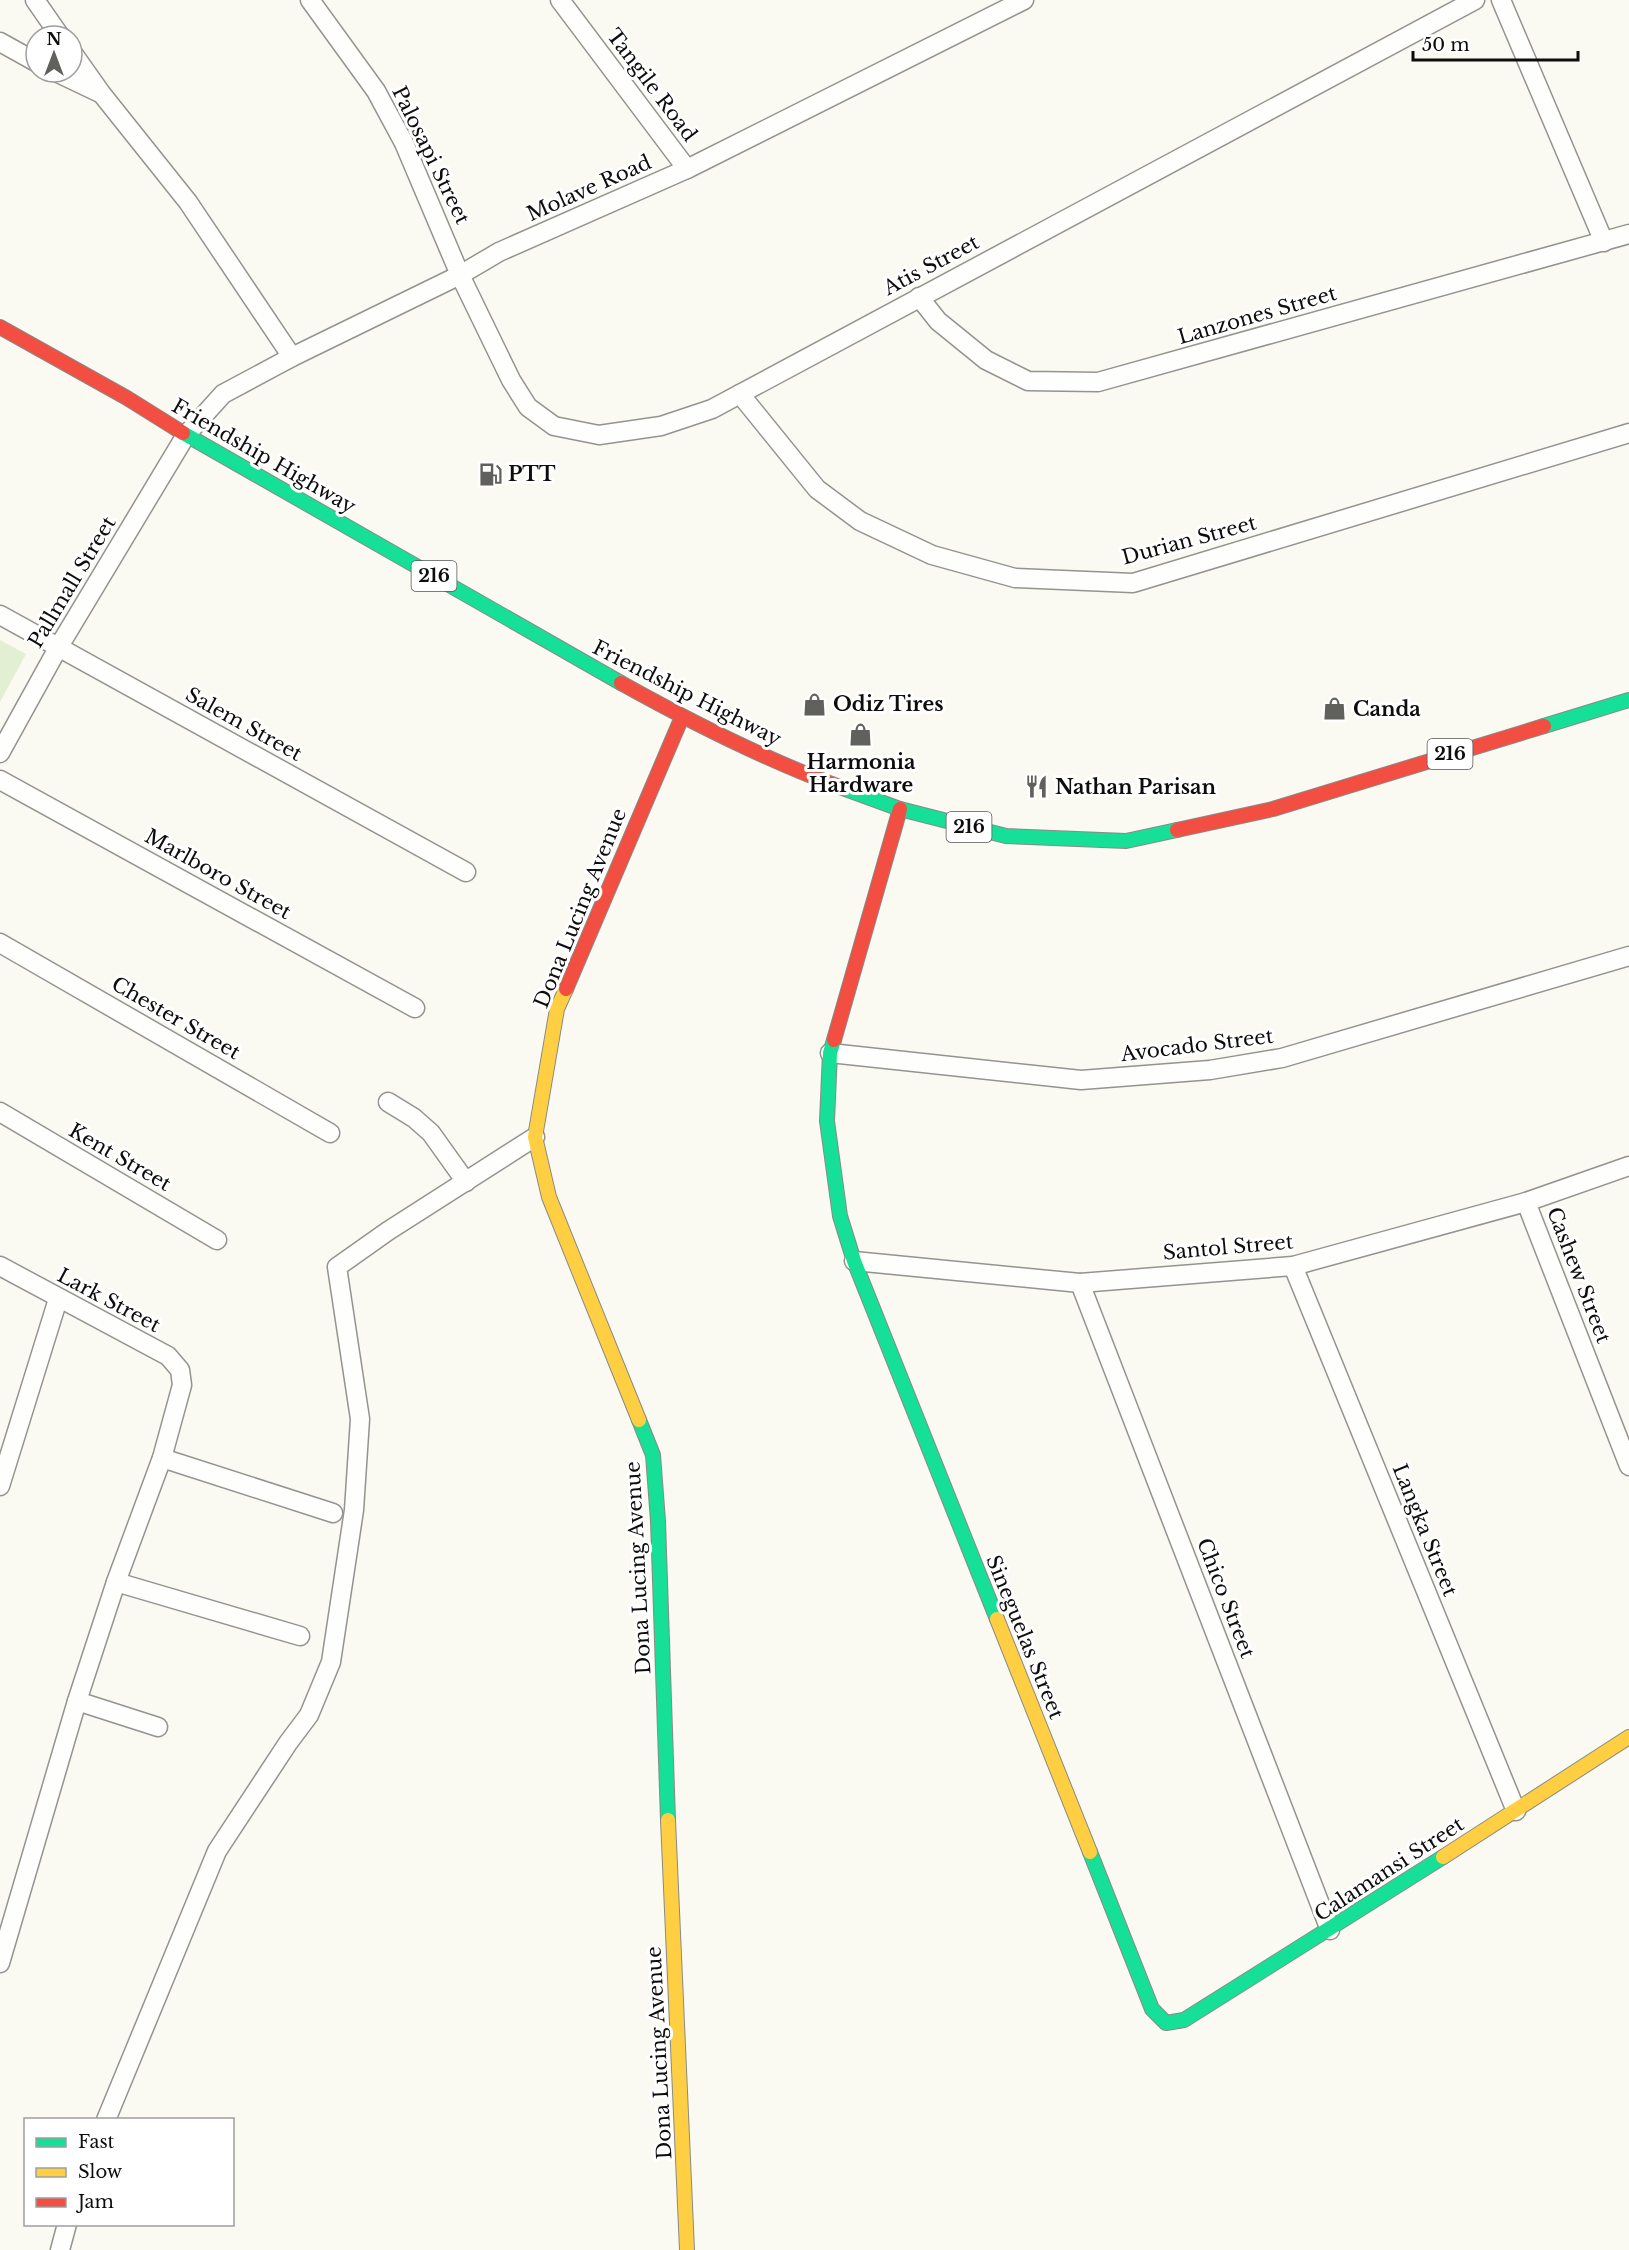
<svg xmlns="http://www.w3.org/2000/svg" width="1629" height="2250" font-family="'Libre Baskerville',serif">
  <rect width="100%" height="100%" fill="#faf9f2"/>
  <path fill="#e3efd3" d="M0,640L26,654L0,702Z"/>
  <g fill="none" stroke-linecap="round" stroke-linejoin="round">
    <defs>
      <g id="street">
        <path d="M35,0L60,36"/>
        <path d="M310,0L376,91L404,143L460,275L511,380L528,407L554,426L599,435L661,426L712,409L1475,0"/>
        <path d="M560,0L687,169"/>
        <path d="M1501,0L1604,242"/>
        <path d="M0,42L36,62"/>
        <path d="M72,52L101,93L188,202L292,357"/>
        <path d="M56,72L98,92"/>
        <path d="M919,297L938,321L986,360L1028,381L1098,382L1629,234"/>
        <path d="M740,394L817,489L860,521L932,555L1015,578L1133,583L1629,433"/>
        <path d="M0,615L466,872"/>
        <path d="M0,753L58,648L186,435L223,394L292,357L460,275L499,252L687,169L1024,0"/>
        <path d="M0,780L415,1008"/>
        <path d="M0,943L330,1133"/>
        <path d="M830,1053L1081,1080L1210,1070L1282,1058L1629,956"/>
        <path d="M388,1102L414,1118L431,1133L466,1182"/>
        <path d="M0,1112L217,1240"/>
        <path d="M1526,1202L1629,1466"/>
        <path d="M854,1261L1080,1283L1293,1266L1526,1202L1629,1166"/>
        <path d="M0,1266L168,1356L180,1370L182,1385L162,1458L116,1582L77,1701L0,1963"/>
        <path d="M1293,1266L1516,1811"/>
        <path d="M1080,1283L1330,1930"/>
        <path d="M162,1458L333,1513"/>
        <path d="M0,1486L58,1299"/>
        <path d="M116,1582L300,1636"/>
        <path d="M77,1701L158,1727"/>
        <path d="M106,2120L217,1851L288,1743L309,1715L331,1662L354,1510L360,1419L337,1267L388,1231L535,1137"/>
        <path d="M60,2250L67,2224"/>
      </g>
      <g id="fast">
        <path d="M183,433L621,683"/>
        <path d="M1544,726L1629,700"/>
        <path d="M837,786L900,809L1006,836L1126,841L1177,830"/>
        <path d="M834,1040L830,1053L827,1121L840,1216L854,1261L997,1619"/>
        <path d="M639,1420L653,1455L658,1521L668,1820"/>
        <path d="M1090,1852L1152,2009L1166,2023L1184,2020L1443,1857"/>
      </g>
      <g id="slow">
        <path d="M566,989L557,1009L535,1137L549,1197L639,1420"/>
        <path d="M997,1619L1090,1852"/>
        <path d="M668,1820L687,2250"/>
        <path d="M1443,1857L1629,1737"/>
      </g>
      <g id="jam">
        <path d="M0,327L127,398L183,433"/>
        <path d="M621,683C691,722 762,758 837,786"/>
        <path d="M1177,830L1273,809L1544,726"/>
        <path d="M566,989L682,717"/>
        <path d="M834,1040L900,809"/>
      </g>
    </defs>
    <use href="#street" stroke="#949390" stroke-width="21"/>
    <use href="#fast" stroke="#8a8a87" stroke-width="16"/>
    <use href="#slow" stroke="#8a8a87" stroke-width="16"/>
    <use href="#jam" stroke="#8a8a87" stroke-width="16"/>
    <use href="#street" stroke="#fefefd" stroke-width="18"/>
    <use href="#fast" stroke="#16e098" stroke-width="14"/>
    <use href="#slow" stroke="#ffcf43" stroke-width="14"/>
    <use href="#jam" stroke="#f24e42" stroke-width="14"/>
  </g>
  <defs>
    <symbol id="fuel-bare" viewBox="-9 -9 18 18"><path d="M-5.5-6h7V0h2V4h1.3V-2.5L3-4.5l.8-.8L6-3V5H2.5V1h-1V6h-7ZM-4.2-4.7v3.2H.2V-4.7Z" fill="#60605d" stroke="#fff" stroke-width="2.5" paint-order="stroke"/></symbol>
    <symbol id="shop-bare" viewBox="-9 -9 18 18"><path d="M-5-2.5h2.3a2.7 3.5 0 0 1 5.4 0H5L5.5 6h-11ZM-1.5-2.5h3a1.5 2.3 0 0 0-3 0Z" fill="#60605d" stroke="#fff" stroke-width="2.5" paint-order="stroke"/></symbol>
    <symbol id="restaurant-bare" viewBox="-9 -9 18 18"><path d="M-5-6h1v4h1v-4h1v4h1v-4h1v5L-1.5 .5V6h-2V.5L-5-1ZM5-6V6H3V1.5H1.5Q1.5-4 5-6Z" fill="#60605d" stroke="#fff" stroke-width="2.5" paint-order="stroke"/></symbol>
  </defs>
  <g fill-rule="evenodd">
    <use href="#fuel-bare" x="474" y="458" width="33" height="33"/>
    <use href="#shop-bare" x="798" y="688" width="33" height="33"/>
    <use href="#shop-bare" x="1318" y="692" width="33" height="33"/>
    <use href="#shop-bare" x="844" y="718" width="33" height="33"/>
    <use href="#restaurant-bare" x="1020" y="770" width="33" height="33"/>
  </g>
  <g text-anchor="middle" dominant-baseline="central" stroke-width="6" stroke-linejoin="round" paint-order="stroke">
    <g fill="#fff" stroke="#565656" stroke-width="1.5">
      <rect x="411.5" y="561" width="45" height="30" rx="4.5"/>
      <rect x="1427.5" y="739" width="45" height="30" rx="4.5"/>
      <rect x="946.5" y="812" width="45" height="30" rx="4.5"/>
    </g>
    <g font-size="18" font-weight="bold" fill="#0d0d0d">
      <text x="434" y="576">216</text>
      <text x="1450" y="754">216</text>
      <text x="969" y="827">216</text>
    </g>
    <g font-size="20" fill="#0d0d0d" stroke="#fff">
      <text transform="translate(652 85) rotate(53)">Tangile Road</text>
      <text transform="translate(431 155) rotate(64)">Palosapi Street</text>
      <text transform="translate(589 188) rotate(-24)">Molave Road</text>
      <text transform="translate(931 265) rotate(-28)">Atis Street</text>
      <text transform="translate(1257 315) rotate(-16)">Lanzones Street</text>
      <text transform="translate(264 456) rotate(30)">Friendship Highway</text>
      <text transform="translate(1189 540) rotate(-15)">Durian Street</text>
      <text transform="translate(72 582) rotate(-59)">Pallmall Street</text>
      <text transform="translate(687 693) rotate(27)">Friendship Highway</text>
      <text transform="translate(244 724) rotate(29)">Salem Street</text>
      <text transform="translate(218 874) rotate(29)">Marlboro Street</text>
      <text transform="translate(580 908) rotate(-68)">Dona Lucing Avenue</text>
      <text transform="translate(176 1018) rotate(30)">Chester Street</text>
      <text transform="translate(1197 1045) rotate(-7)">Avocado Street</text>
      <text transform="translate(120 1157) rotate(30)">Kent Street</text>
      <text transform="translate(1228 1247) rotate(-5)">Santol Street</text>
      <text transform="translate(1579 1275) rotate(69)">Cashew Street</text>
      <text transform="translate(109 1300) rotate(28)">Lark Street</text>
      <text transform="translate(1425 1530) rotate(68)">Langka Street</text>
      <text transform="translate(638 1568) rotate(-93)">Dona Lucing Avenue</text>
      <text transform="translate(1226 1598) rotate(69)">Chico Street</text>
      <text transform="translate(1025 1637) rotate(68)">Sineguelas Street</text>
      <text transform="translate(1389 1869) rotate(-33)">Calamansi Street</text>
      <text transform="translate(659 2053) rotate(-93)">Dona Lucing Avenue</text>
    </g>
    <g font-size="20" font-weight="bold" fill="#0d0d0d" stroke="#fff" text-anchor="start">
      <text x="508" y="474">PTT</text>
      <text x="833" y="704">Odiz Tires</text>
      <text x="1353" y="709">Canda</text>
      <text x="861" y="762" text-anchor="middle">Harmonia<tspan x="861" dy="23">Hardware</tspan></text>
      <text x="1055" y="787">Nathan Parisan</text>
    </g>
  </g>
  <rect x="24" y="2118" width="210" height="108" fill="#ffffff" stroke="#9e9e9e" stroke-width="1.5"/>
  <rect x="36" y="2138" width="30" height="9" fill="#16e098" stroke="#9e9e9e" stroke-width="1.5"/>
  <text x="78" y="2148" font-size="18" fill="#0d0d0d">Fast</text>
  <rect x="36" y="2168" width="30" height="9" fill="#ffcf43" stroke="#9e9e9e" stroke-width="1.5"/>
  <text x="78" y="2178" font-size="18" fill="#0d0d0d">Slow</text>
  <rect x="36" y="2198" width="30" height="9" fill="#f24e42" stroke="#9e9e9e" stroke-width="1.5"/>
  <text x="78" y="2208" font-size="18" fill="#0d0d0d">Jam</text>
  <g transform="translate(54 54)"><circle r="28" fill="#ffffff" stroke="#9e9e9e" stroke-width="1.5"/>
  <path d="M0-4.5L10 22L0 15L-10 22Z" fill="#60605d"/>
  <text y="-9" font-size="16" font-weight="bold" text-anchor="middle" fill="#0d0d0d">N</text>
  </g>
  <path d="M1413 51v9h165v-9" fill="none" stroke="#0d0d0d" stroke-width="3"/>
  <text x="1422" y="51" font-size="18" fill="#0d0d0d" stroke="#ffffff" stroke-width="4.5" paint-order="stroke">50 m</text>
</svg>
